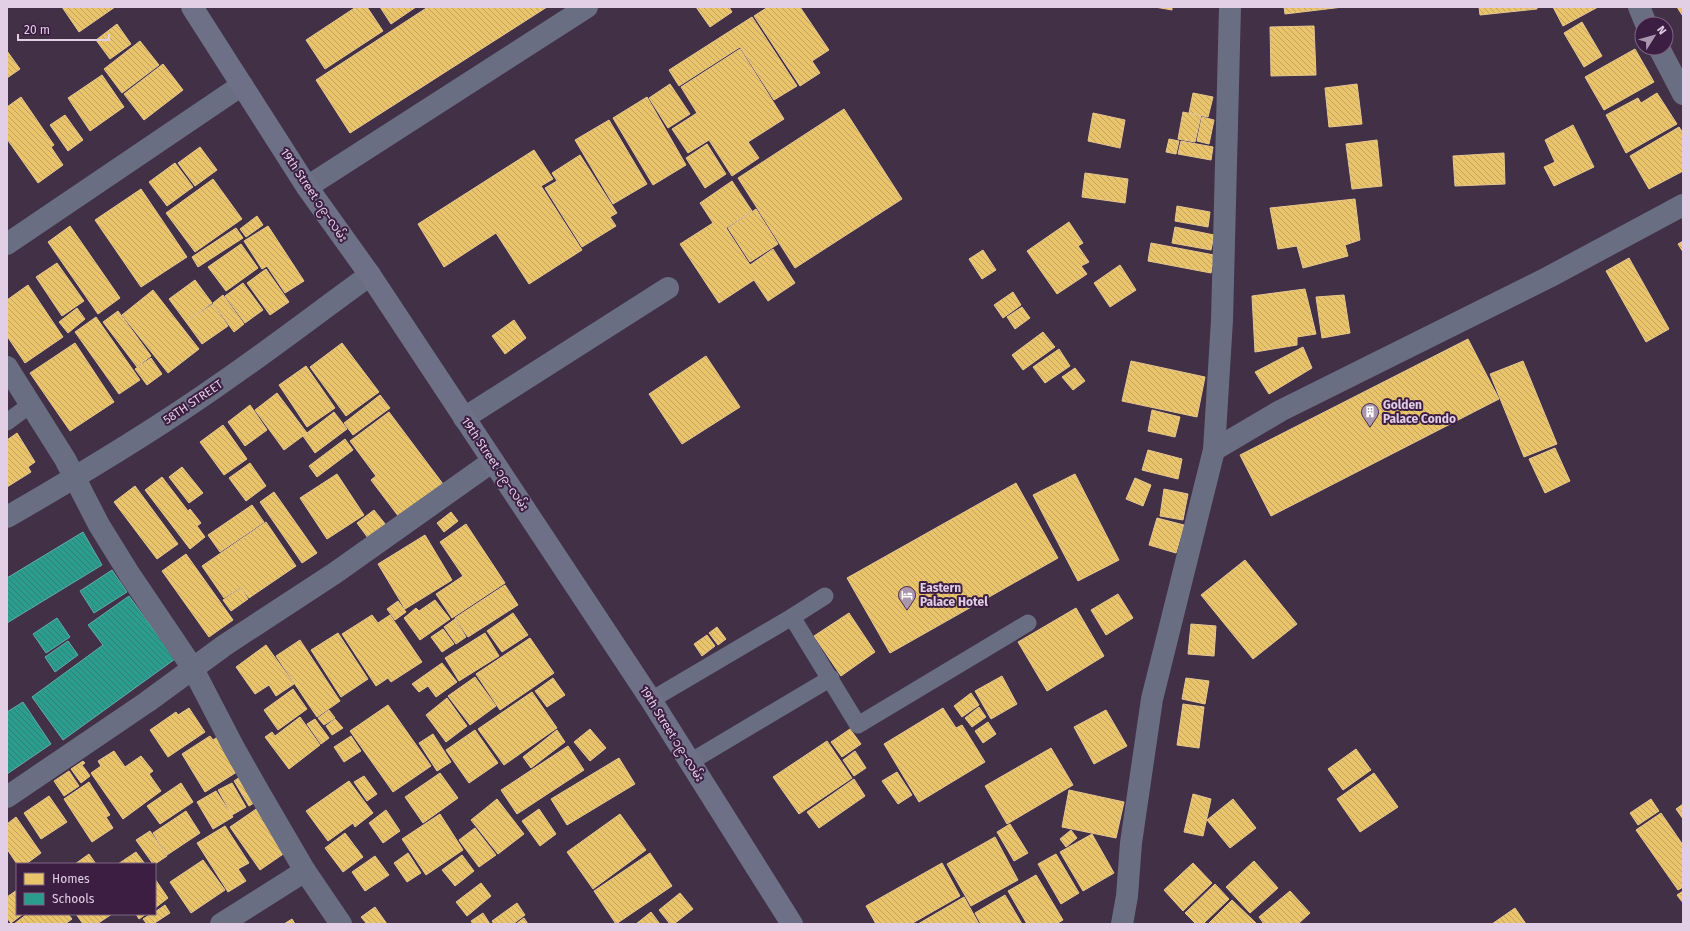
<svg xmlns="http://www.w3.org/2000/svg" width="1690" height="931" font-family="'Fira Sans','Noto Sans Myanmar',sans-serif">
  <defs>
    <pattern id="homes-back-hatch" width="6" height="6" patternUnits="userSpaceOnUse"><rect width="6" height="6" fill="#e9c46a"/><path d="M-1 5l2 2M0 0l6 6M5-1l2 2" fill="none" stroke="#c0a261"/></pattern>
    <pattern id="schools-back-hatch" width="6" height="6" patternUnits="userSpaceOnUse"><rect width="6" height="6" fill="#2a9d8f"/><path d="M-1 5l2 2M0 0l6 6M5-1l2 2" fill="none" stroke="#328079"/></pattern>
  </defs>
  <rect width="100%" height="100%" fill="#413046"/>
  <g fill="url(#homes-back-hatch)" stroke="#e7c78f">
    <path d="M62,7H115L79,32Z"/>
    <path d="M356,7H367L383,31L325,69L306,40Z"/>
    <path d="M380,7H416L391,24Z"/>
    <path d="M428,7H547L350,133L316,80Z"/>
    <path d="M696,7H729L732,12L710,27Z"/>
    <path d="M768,7H800L829,50L812,61L820,73L800,86L754,16Z"/>
    <path d="M1155,7H1172V10Z"/>
    <path d="M1284,7H1343L1285,14Z"/>
    <path d="M1479,7H1537V9L1480,15Z"/>
    <path d="M1553,7H1598L1563,26Z"/>
    <path d="M1677,7H1683V14L1682,15Z"/>
    <path d="M752,17L797,86L774,100L740,47L679,86L669,70Z"/>
    <path d="M1582,22L1602,56L1584,67L1564,33Z"/>
    <path d="M117,24L131,44L110,59L96,40Z"/>
    <path d="M1314,26L1316,75L1271,76L1270,27Z"/>
    <path d="M140,41L159,65L122,93L104,69Z"/>
    <path d="M740,49L784,119L748,142L759,158L732,176L709,140L688,153L672,129L697,113L681,87Z"/>
    <path d="M1635,49L1654,82L1604,110L1585,77Z"/>
    <path d="M7,51L20,69L7,78Z"/>
    <path d="M163,64L183,90L144,120L124,94Z"/>
    <path d="M102,75L124,107L90,131L68,98Z"/>
    <path d="M670,84L690,114L668,128L649,98Z"/>
    <path d="M1357,84L1362,124L1329,127L1325,88Z"/>
    <path d="M1193,93L1213,97L1208,117L1189,113Z"/>
    <path d="M1657,93L1677,124L1626,153L1606,115L1638,98L1641,103Z"/>
    <path d="M21,97L54,145L51,147L63,165L38,183L7,139V107Z"/>
    <path d="M647,97L686,165L653,185L613,118Z"/>
    <path d="M844,109L902,199L795,268L738,178Z"/>
    <path d="M1183,112L1201,116L1195,142L1178,139Z"/>
    <path d="M1093,113L1125,120L1120,148L1088,141Z"/>
    <path d="M65,115L83,140L68,151L50,125Z"/>
    <path d="M1202,117L1214,120L1209,144L1197,141Z"/>
    <path d="M609,120L647,184L613,204L575,140Z"/>
    <path d="M1573,125L1594,167L1554,186L1544,167L1555,162L1545,140Z"/>
    <path d="M1679,127L1683,133V171L1649,189L1630,156Z"/>
    <path d="M1169,139L1179,141L1176,154L1166,152Z"/>
    <path d="M1377,140L1382,186L1352,189L1346,144Z"/>
    <path d="M1181,141L1213,147L1211,160L1178,154Z"/>
    <path d="M707,144L726,174L705,188L686,158Z"/>
    <path d="M200,147L217,170L195,186L178,163Z"/>
    <path d="M534,150L553,179L541,186L582,250L529,284L496,233L444,267L418,224Z"/>
    <path d="M1504,153L1505,184L1455,186L1453,156Z"/>
    <path d="M580,155L617,213L610,217L616,226L582,247L545,188L557,181L552,173Z"/>
    <path d="M175,163L193,187L167,206L149,182Z"/>
    <path d="M1085,173L1128,179L1125,203L1082,197Z"/>
    <path d="M213,179L242,219L195,252L166,213Z"/>
    <path d="M732,181L752,211L726,228L750,265L773,249L795,283L768,301L754,280L719,303L680,244L713,223L700,203Z"/>
    <path d="M141,189L187,257L141,287L95,220Z"/>
    <path d="M1355,199L1360,240L1345,245L1348,256L1303,268L1297,246L1278,249L1270,208Z"/>
    <path d="M1177,206L1210,212L1208,227L1175,221Z"/>
    <path d="M756,209L778,244L750,262L728,228Z"/>
    <path d="M257,216L263,225L246,237L240,229Z"/>
    <path d="M1069,222L1083,243L1078,246L1089,262L1081,266L1087,274L1057,294L1027,251Z"/>
    <path d="M70,226L120,298L98,314L48,242Z"/>
    <path d="M268,226L304,281L285,293L267,266L262,269L244,241Z"/>
    <path d="M1175,227L1214,235L1211,250L1172,243Z"/>
    <path d="M236,228L243,238L198,267L192,257Z"/>
    <path d="M1683,241V252L1678,244Z"/>
    <path d="M1151,243L1214,255L1211,273L1148,261Z"/>
    <path d="M241,244L258,268L226,291L208,267Z"/>
    <path d="M983,250L996,270L982,279L969,259Z"/>
    <path d="M1629,258L1669,329L1646,342L1606,271Z"/>
    <path d="M57,263L84,301L62,316L36,277Z"/>
    <path d="M1120,265L1136,290L1110,307L1094,283Z"/>
    <path d="M266,269L289,302L270,315L247,283Z"/>
    <path d="M195,280L212,303L186,322L169,299Z"/>
    <path d="M243,283L263,310L245,323L225,296Z"/>
    <path d="M28,285L63,337L25,363L7,336V300Z"/>
    <path d="M1305,289L1316,334L1297,337V345L1255,352L1252,296Z"/>
    <path d="M153,290L199,349L168,373L122,315Z"/>
    <path d="M1013,292L1021,305L1003,318L994,305Z"/>
    <path d="M223,295L244,324L234,332L213,303Z"/>
    <path d="M1344,295L1350,333L1322,338L1316,297Z"/>
    <path d="M213,304L228,326L202,344L186,322Z"/>
    <path d="M1022,307L1030,318L1015,329L1007,317Z"/>
    <path d="M77,308L85,319L68,333L59,322Z"/>
    <path d="M118,311L151,356L137,367L103,322Z"/>
    <path d="M96,317L140,380L119,394L75,332Z"/>
    <path d="M514,320L526,338L505,354L492,336Z"/>
    <path d="M1043,332L1055,347L1023,370L1012,355Z"/>
    <path d="M1468,339L1499,399L1271,516L1240,455Z"/>
    <path d="M75,343L114,402L70,431L30,373Z"/>
    <path d="M342,343L379,392L346,416L310,367Z"/>
    <path d="M1303,347L1312,368L1269,394L1255,372Z"/>
    <path d="M1059,349L1070,366L1045,383L1033,367Z"/>
    <path d="M706,356L740,407L682,444L649,394Z"/>
    <path d="M151,358L162,374L147,385L135,369Z"/>
    <path d="M1131,361L1205,377L1197,417L1122,401Z"/>
    <path d="M1523,361L1557,444L1524,457L1490,374Z"/>
    <path d="M306,366L335,408L307,427L279,385Z"/>
    <path d="M1075,368L1085,381L1073,390L1062,377Z"/>
    <path d="M277,393L307,433L284,450L255,410Z"/>
    <path d="M380,395L390,408L353,435L344,423Z"/>
    <path d="M250,405L267,430L245,446L228,422Z"/>
    <path d="M1152,410L1180,417L1175,437L1148,431Z"/>
    <path d="M334,412L347,429L315,453L303,436Z"/>
    <path d="M389,412L443,484L399,517L371,480L376,476L350,441Z"/>
    <path d="M223,425L247,459L224,475L200,442Z"/>
    <path d="M17,433L35,462L28,467L31,472L7,487V440Z"/>
    <path d="M345,439L353,450L317,477L309,466Z"/>
    <path d="M1555,448L1570,481L1545,493L1529,459Z"/>
    <path d="M1148,450L1182,459L1178,479L1142,470Z"/>
    <path d="M250,463L266,486L246,501L229,478Z"/>
    <path d="M182,467L203,493L189,503L169,477Z"/>
    <path d="M337,474L364,515L327,539L300,498Z"/>
    <path d="M1075,474L1119,560L1078,581L1033,495Z"/>
    <path d="M162,477L188,511L190,509L201,523L197,526L205,537L190,549L145,490Z"/>
    <path d="M1135,478L1151,485L1143,506L1126,499Z"/>
    <path d="M1016,483L1058,558L890,653L847,578Z"/>
    <path d="M135,486L178,544L157,559L114,502Z"/>
    <path d="M1164,489L1188,494L1183,520L1160,516Z"/>
    <path d="M274,492L317,553L302,563L260,502Z"/>
    <path d="M252,505L264,522L220,552L208,535Z"/>
    <path d="M374,510L386,525L368,538L357,523Z"/>
    <path d="M451,512L458,521L444,532L437,523Z"/>
    <path d="M1157,518L1184,525L1176,553L1149,545Z"/>
    <path d="M266,522L296,566L249,598L241,587L224,598L202,566Z"/>
    <path d="M466,524L505,583L452,618L436,594L463,576L440,542Z"/>
    <path d="M425,535L452,580L405,609L378,564Z"/>
    <path d="M186,554L233,620L209,637L162,571Z"/>
    <path d="M1245,560L1297,624L1253,659L1201,595Z"/>
    <path d="M505,585L518,605L468,637L455,618Z"/>
    <path d="M241,588L248,599L231,611L223,600Z"/>
    <path d="M1118,594L1133,618L1106,635L1091,610Z"/>
    <path d="M435,600L450,619L420,640L404,618L416,608L419,611Z"/>
    <path d="M398,601L406,612L395,620L387,609Z"/>
    <path d="M1076,608L1104,656L1047,691L1018,642Z"/>
    <path d="M513,613L528,635L502,652L487,631Z"/>
    <path d="M849,613L875,652L841,676L814,636Z"/>
    <path d="M372,615L378,623L390,615L422,662L391,682L388,678L376,686L342,634Z"/>
    <path d="M455,619L466,637L456,644L444,627Z"/>
    <path d="M1191,624L1216,626L1214,656L1188,654Z"/>
    <path d="M717,627L726,639L718,645L709,633Z"/>
    <path d="M443,629L454,644L442,652L431,637Z"/>
    <path d="M338,633L368,679L341,697L311,650Z"/>
    <path d="M485,633L499,656L459,681L445,658Z"/>
    <path d="M707,635L715,646L702,656L694,644Z"/>
    <path d="M530,638L554,673L500,710L476,674Z"/>
    <path d="M300,640L340,701L317,717L276,656Z"/>
    <path d="M266,645L294,684L276,696L269,685L255,694L236,667Z"/>
    <path d="M442,663L457,682L436,697L428,686L419,692L412,684Z"/>
    <path d="M1002,676L1017,704L991,719L975,691Z"/>
    <path d="M475,677L496,706L470,725L448,696Z"/>
    <path d="M553,678L565,695L547,707L535,691Z"/>
    <path d="M1186,678L1209,681L1205,704L1182,699Z"/>
    <path d="M293,689L307,709L278,730L264,710Z"/>
    <path d="M532,692L557,728L504,765L478,729Z"/>
    <path d="M971,693L979,705L962,717L954,706Z"/>
    <path d="M447,698L467,726L446,742L426,715Z"/>
    <path d="M1183,704L1204,707L1199,748L1177,745Z"/>
    <path d="M388,705L431,766L393,792L350,731Z"/>
    <path d="M979,707L986,717L972,727L965,718Z"/>
    <path d="M189,708L205,732L168,757L150,730L176,712L178,715Z"/>
    <path d="M943,708L956,728L962,725L985,762L919,802L884,744Z"/>
    <path d="M329,710L335,718L324,725L318,718Z"/>
    <path d="M1106,710L1127,746L1094,764L1074,727Z"/>
    <path d="M300,717L320,745L289,769L265,737L272,732L275,736Z"/>
    <path d="M315,719L329,738L321,744L307,724Z"/>
    <path d="M335,719L343,728L332,735L326,726Z"/>
    <path d="M988,722L996,734L983,743L975,731Z"/>
    <path d="M590,729L606,748L590,761L574,742Z"/>
    <path d="M850,729L861,744L842,757L831,742Z"/>
    <path d="M475,730L498,763L469,783L446,750Z"/>
    <path d="M557,730L565,742L531,768L523,757Z"/>
    <path d="M433,734L451,762L437,771L419,743Z"/>
    <path d="M210,736L213,740L219,736L240,770L205,792L182,754Z"/>
    <path d="M351,736L361,751L344,762L334,747Z"/>
    <path d="M827,741L852,778L799,814L773,777Z"/>
    <path d="M568,746L584,770L517,814L501,790Z"/>
    <path d="M1051,748L1073,785L1007,824L985,786Z"/>
    <path d="M1356,749L1371,770L1343,790L1328,769Z"/>
    <path d="M114,751L125,767L141,756L153,771L149,774L161,791L123,819L91,773L101,766L98,761Z"/>
    <path d="M855,751L866,768L854,776L843,760Z"/>
    <path d="M619,758L635,784L567,825L551,799Z"/>
    <path d="M83,761L85,763L82,765L90,776L81,783L71,769Z"/>
    <path d="M69,771L79,786L64,796L54,781Z"/>
    <path d="M897,772L912,795L898,804L882,781Z"/>
    <path d="M440,773L458,798L423,823L405,797Z"/>
    <path d="M1374,773L1398,807L1360,832L1337,799Z"/>
    <path d="M243,775L257,801L249,806L234,781Z"/>
    <path d="M364,776L377,794L367,801L354,782Z"/>
    <path d="M854,779L865,796L819,828L807,812Z"/>
    <path d="M349,781L373,813L355,827L353,823L328,841L306,811Z"/>
    <path d="M89,782L110,815L106,817L113,828L92,842L64,799Z"/>
    <path d="M181,783L193,802L160,824L147,806Z"/>
    <path d="M232,783L246,807L232,815L218,790Z"/>
    <path d="M1069,790L1124,802L1116,838L1062,827Z"/>
    <path d="M216,791L233,817L213,829L197,802Z"/>
    <path d="M1193,794L1211,799L1203,836L1184,832Z"/>
    <path d="M49,796L67,822L41,839L24,813Z"/>
    <path d="M497,799L524,834L498,854L471,820Z"/>
    <path d="M1233,799L1256,828L1230,848L1207,820Z"/>
    <path d="M1651,799L1659,811L1638,825L1630,813Z"/>
    <path d="M1683,804V819L1676,809Z"/>
    <path d="M262,805L289,850L260,870L230,827Z"/>
    <path d="M539,809L556,834L540,846L522,821Z"/>
    <path d="M386,810L400,831L383,843L369,823Z"/>
    <path d="M186,811L200,833L167,855L153,833Z"/>
    <path d="M1661,813L1683,845V887L1678,890L1636,830Z"/>
    <path d="M440,814L463,850L426,875L402,839Z"/>
    <path d="M620,814L646,850L593,889L567,852Z"/>
    <path d="M16,817L41,853L26,864H17L7,849V824Z"/>
    <path d="M1010,824L1028,853L1014,861L997,832Z"/>
    <path d="M225,826L249,863L238,869L246,881L228,892L197,843Z"/>
    <path d="M475,828L496,855L479,867L459,840Z"/>
    <path d="M1071,830L1077,838L1066,847L1060,839Z"/>
    <path d="M150,831L167,856L155,864H153L136,840Z"/>
    <path d="M345,833L363,857L343,872L325,848Z"/>
    <path d="M1092,834L1114,873L1083,891L1060,852Z"/>
    <path d="M995,837L1018,880L971,906L947,864Z"/>
    <path d="M136,852L145,864H118Z"/>
    <path d="M408,853L421,873L407,882L394,863Z"/>
    <path d="M650,853L672,886L616,924L594,891Z"/>
    <path d="M89,854L96,864H75Z"/>
    <path d="M1056,854L1079,893L1061,904L1038,864Z"/>
    <path d="M462,855L474,871L455,886L442,870Z"/>
    <path d="M375,856L389,875L365,891L352,872Z"/>
    <path d="M203,860L225,890L191,913L170,882Z"/>
    <path d="M1254,861L1278,888L1250,913L1226,887Z"/>
    <path d="M942,863L960,896L911,924H876L866,906Z"/>
    <path d="M1193,863L1212,883L1183,911L1164,890Z"/>
    <path d="M1036,875L1063,920L1056,924H1027L1008,891Z"/>
    <path d="M155,879L168,898L155,908Z"/>
    <path d="M481,883L491,896L467,916L456,902Z"/>
    <path d="M1215,884L1229,899L1203,924H1196L1185,913Z"/>
    <path d="M17,890V914H23L11,923L7,918V897Z"/>
    <path d="M1290,891L1310,913L1298,924H1264L1259,917Z"/>
    <path d="M1683,891V903L1677,895Z"/>
    <path d="M680,893L693,909L674,924H670L659,910Z"/>
    <path d="M1005,895L1022,924H981L975,913Z"/>
    <path d="M964,897L979,924H918Z"/>
    <path d="M1232,900L1257,924H1208Z"/>
    <path d="M517,903L525,915L513,924H494L492,921Z"/>
    <path d="M165,905L170,913L153,924H147L143,919L151,914H155V912Z"/>
    <path d="M375,907L387,924H367L361,917Z"/>
    <path d="M1515,908L1526,924H1492Z"/>
    <path d="M651,912L660,924H636Z"/>
    <path d="M483,913L490,924H473L471,921Z"/>
    <path d="M27,914H68L72,919L65,924H14Z"/>
    <path d="M76,914H112L97,924H83Z"/>
    <path d="M136,914H146L139,919Z"/>
    <path d="M524,918L528,924H516Z"/>
    <path d="M292,919L295,924H284Z"/>
  </g>
  <g fill="url(#schools-back-hatch)" stroke="#61aca9">
    <path d="M83,532L102,565L7,623V578Z"/>
    <path d="M112,570L127,592L94,613L80,591Z"/>
    <path d="M129,596L175,659L63,740L32,697L103,645L88,625Z"/>
    <path d="M57,618L70,637L46,653L33,634Z"/>
    <path d="M68,641L78,655L55,672L45,657Z"/>
    <path d="M23,702L51,744L7,774V712Z"/>
  </g>
  <g fill="none" stroke-linecap="round" stroke-linejoin="round">
    <g stroke="#6a6e83" stroke-width="17">
      <path d="M7,422L30,405"/>
      <path d="M792,617L858,725L1028,623"/>
      <path d="M651,700L792,617L825,596"/>
      <path d="M690,762L831,678"/>
    </g>
    <g stroke="#6a6e83" stroke-width="22">
      <path d="M1639,7L1646,24"/>
      <path d="M1659,48L1683,94"/>
      <path d="M307,187L587,7"/>
      <path d="M7,244L242,85"/>
      <path d="M7,367L65,459L99,525L130,575L192,667L234,748L260,794L305,871L341,924"/>
      <path d="M464,418L668,288"/>
      <path d="M1214,450L1280,411L1549,277L1683,205"/>
      <path d="M7,517C80,475 152,432 220,384C271,349 320,311 370,275"/>
      <path d="M7,797L147,702L225,645L335,573L493,461"/>
      <path d="M221,924L305,871"/>
      <path d="M1122,924L1127,896L1131,843L1152,699L1214,450L1222,320L1230,7"/>
    </g>
    <path stroke="#6d7086" stroke-width="22" d="M192,7L307,187L370,275L651,700L792,924"/>
  </g>
  <defs>
    <symbol id="building-pin" viewBox="-11 -11 22 30"><path d="M0 17L-7.5 6A9.5 9.5 0 1 1 7.5 6Z" fill="#aa97ae" stroke="#3c1e43"/><path d="M-4-6H4V6H1V3H-1V6H-4ZM-2.5-4.3h1.7v1.8h-1.7ZM.8-4.3h1.7v1.8H.8ZM-2.5-1h1.7V.8h-1.7ZM.8-1h1.7V.8H.8Z" fill="#fff"/></symbol>
    <symbol id="hotel-pin" viewBox="-11 -11 22 30"><path d="M0 17L-7.5 6A9.5 9.5 0 1 1 7.5 6Z" fill="#aa97ae" stroke="#3c1e43"/><path d="M-6-4.5h1.5V1H6V5H4.5V3h-9V5H-6ZM-4 0a1.8 1.8 0 1 1 3.6 0ZM.5 0V-2.5h3Q6-2.5 6 0Z" fill="#fff"/></symbol>
  </defs>
  <g fill-rule="evenodd">
    <use href="#building-pin" x="1360" y="402" width="20" height="27"/>
    <use href="#hotel-pin" x="897" y="585" width="20" height="27"/>
  </g>
  <g text-anchor="middle" dominant-baseline="central" stroke-width="4" stroke-linejoin="round" paint-order="stroke">
    <g font-size="12" fill="#e2cfe6" stroke="#3c1e43">
      <text transform="translate(314 195) rotate(56)">19th Street ၁၉−လမ်း</text>
      <text transform="translate(193 402) rotate(-34)">58TH STREET</text>
      <text transform="translate(495 464) rotate(56)">19th Street ၁၉−လမ်း</text>
      <text transform="translate(672 734) rotate(58)">19th Street ၁၉−လမ်း</text>
    </g>
    <g font-size="12" font-weight="bold" fill="#e2cfe6" stroke="#3c1e43" text-anchor="start">
      <text x="1383" y="405">Golden<tspan x="1383" dy="14">Palace Condo</tspan></text>
      <text x="920" y="588">Eastern<tspan x="920" dy="14">Palace Hotel</tspan></text>
    </g>
  </g>
  <rect width="1690" height="931" fill="none" stroke="#e2cfe6" stroke-width="16"/>
  <rect x="16" y="863" width="140" height="52" fill="#3c1e43" stroke="#7e6584"/>
  <rect x="24" y="873" width="20" height="12" fill="#e9c46a" stroke="#7e6584"/>
  <text x="52" y="883" font-size="12" fill="#e2cfe6">Homes</text>
  <rect x="24" y="893" width="20" height="12" fill="#2a9d8f" stroke="#7e6584"/>
  <text x="52" y="903" font-size="12" fill="#e2cfe6">Schools</text>
  <g transform="translate(1654 36) rotate(53)"><circle r="19" fill="#3c1e43" stroke="#7e6584"/>
  <path d="M0-3L7 15L0 10L-7 15Z" fill="#aa97ae"/>
  <text y="-6" font-size="11" font-weight="bold" text-anchor="middle" fill="#e2cfe6">N</text>
  </g>
  <path d="M18 34v6h91v-6" fill="none" stroke="#e2cfe6" stroke-width="2"/>
  <text x="24" y="34" font-size="12" fill="#e2cfe6" stroke="#3c1e43" stroke-width="3" paint-order="stroke">20 m</text>
</svg>
